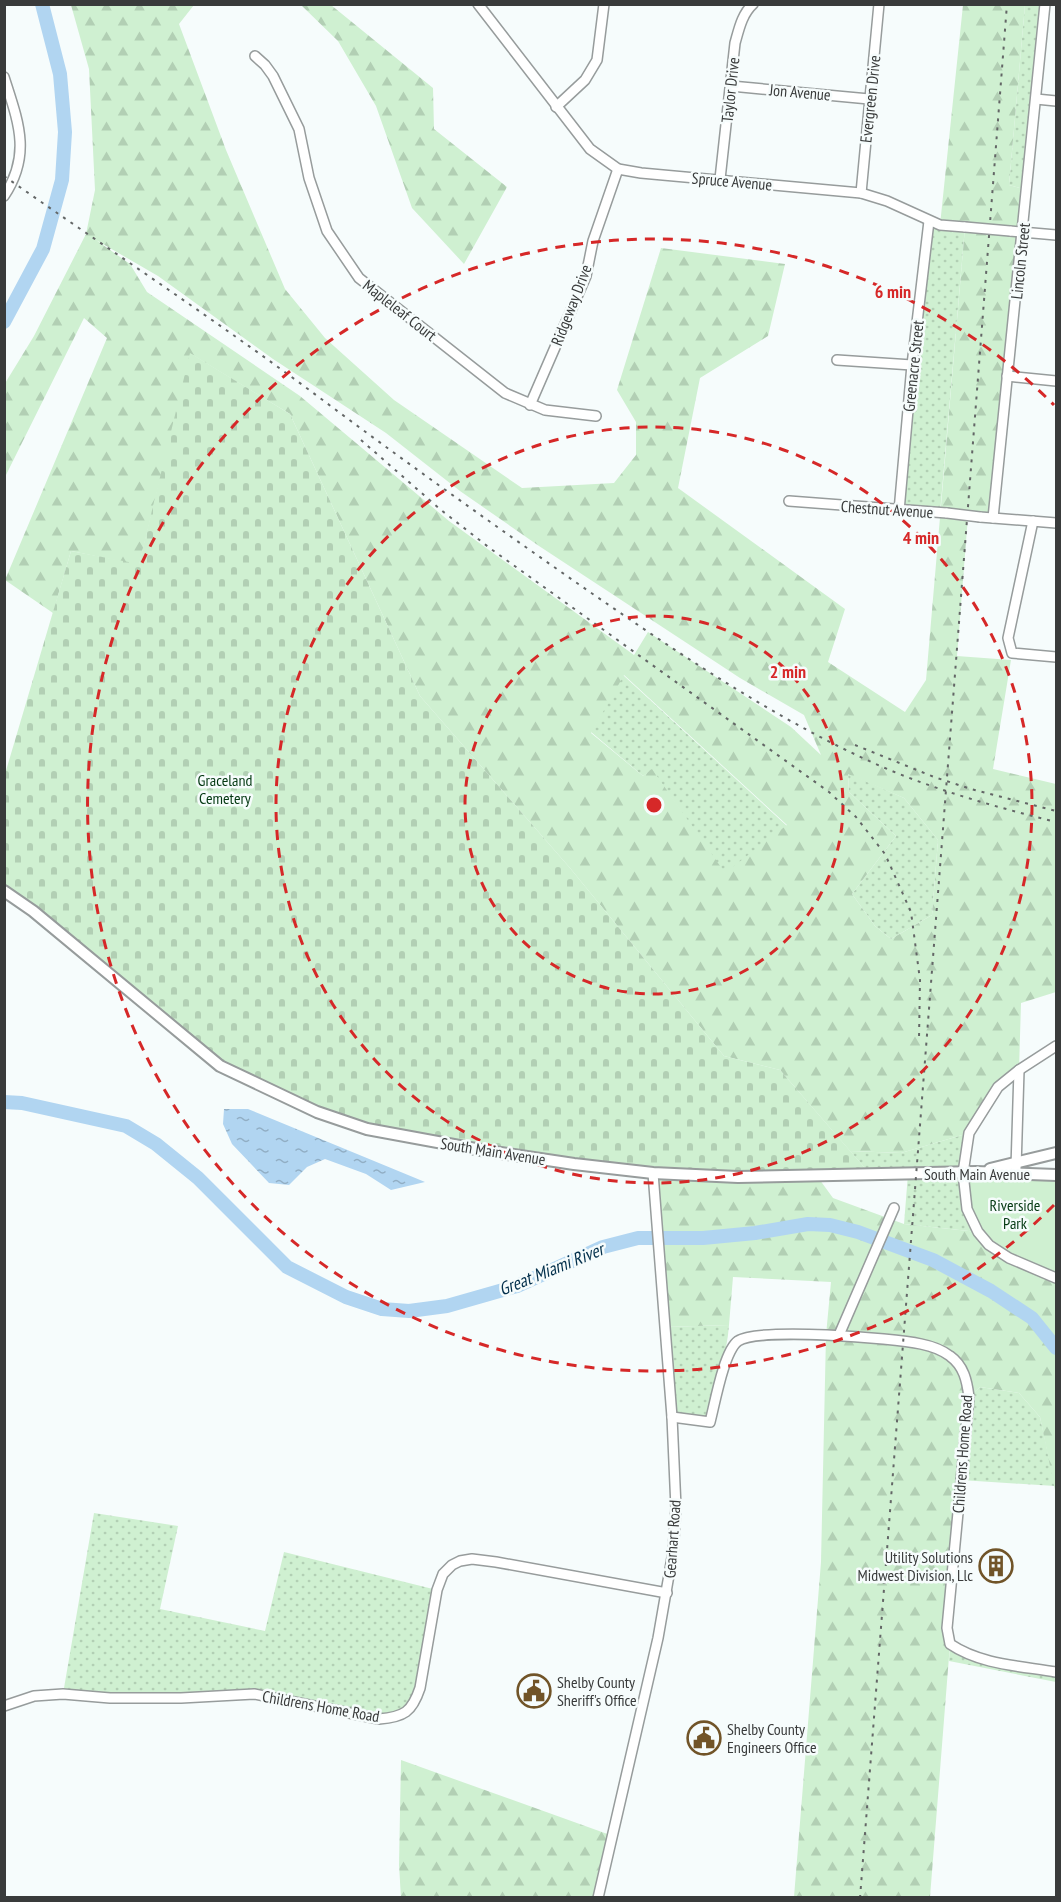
<svg xmlns="http://www.w3.org/2000/svg" width="1061" height="1902" font-family="'PT Sans Narrow',sans-serif">
  <defs>
    <pattern id="grass-dots" width="8" height="8" patternUnits="userSpaceOnUse" patternTransform="scale(1.5)"><rect width="8" height="8" fill="#cff0d1"/><path d="M2 2h.1M6 6h.1" fill="none" stroke="#b2cfb4" stroke-width="1.8" stroke-linecap="round"/></pattern>
    <pattern id="forest-firs" width="22" height="20" patternUnits="userSpaceOnUse" patternTransform="scale(1.5)"><rect width="22" height="20" fill="#cff0d1"/><path d="M5 1l3.5 6h-7zM16 11l3.5 6h-7z" fill="#b2cfb4"/></pattern>
    <pattern id="cemetery-stones" width="16" height="16" patternUnits="userSpaceOnUse" patternTransform="scale(1.5)"><rect width="16" height="16" fill="#cff0d1"/><path d="M2 7V4a2 2 0 0 1 4 0v3zM10 15v-3a2 2 0 0 1 4 0v3z" fill="#b2cfb4"/></pattern>
    <pattern id="water-ripples" width="26" height="14" patternUnits="userSpaceOnUse" patternTransform="scale(1.5)"><rect width="26" height="14" fill="#b1d5f1"/><path d="M2 4q2-2 4 0t4 0M15 11q2-2 4 0t4 0" fill="none" stroke="#91aec4"/></pattern>
  </defs>
  <rect width="100%" height="100%" fill="#f6fcfc"/>
  <g fill="url(#grass-dots)">
    <path d="M1025,5H1045L1027,190L1009,185Z"/>
    <path d="M929,221L965,227L940,513L899,511Z"/>
    <path d="M623,675L787,826L725,874L652,770L643,776L591,732Z"/>
    <path d="M848,773L904,798L938,840L932,915L891,939L875,926L852,894L896,836L849,792Z"/>
    <path d="M969,1133L963,1173L978,1232L904,1224L908,1174L871,1175L850,1151L901,1153Z"/>
    <path d="M729,1325C727,1355 716,1384 710,1413L706,1420L672,1417L666,1327Z"/>
    <path d="M980,1387L1019,1393L1040,1417L1055,1486L961,1480L969,1397Z"/>
    <path d="M94,1513L178,1526L160,1609L265,1631L284,1552L437,1590L416,1699L392,1718L254,1694H63Z"/>
    <path d="M950,1644L963,1652L1056,1672V1682L949,1661Z"/>
  </g>
  <g fill="url(#forest-firs)" fill-rule="evenodd">
    <path d="M71,5H194L179,24L226,150L285,289L325,338L394,400L522,488L614,483L636,455V422L617,390L661,248L785,264L768,336L700,378L678,488L845,609L828,662L905,712L926,680L965,227L940,225L963,5H1025L1009,185L1027,190L993,518L968,516L957,656L1011,660L993,769L1056,784V992L1021,1003L1019,1070L998,1087L969,1133L901,1153L850,1151L780,1070L724,1056L570,868L420,696L290,414L191,354L139,565L71,551L53,613L5,580L107,338L84,318L5,477L4,385L34,336L86,234L95,190L89,69ZM96,240L158,276L273,359L386,433L460,491L539,546L740,678L804,715L821,755L791,727L648,632L634,655L449,521L300,396L147,292L130,264ZM624,675L787,825L725,873L652,769L643,776L591,733ZM848,774L904,798L938,840L932,915L891,939L875,926L852,894L896,836L849,792Z"/>
    <path d="M301,5H331L433,88L434,129L507,187L464,264L412,208L376,106L338,41Z"/>
    <path d="M653,1173L817,1176L833,1198L904,1224L978,1232L1056,1278V1495L1040,1417L1019,1393L980,1387L969,1397L947,1628L950,1644L930,1897H794L821,1562L826,1335L831,1282L733,1277L729,1325L666,1327Z"/>
    <path d="M401,1760L613,1836L598,1897L401,1898L399,1865Z"/>
  </g>
  <path fill="url(#cemetery-stones)" d="M190,353L290,414L420,696L570,868L724,1056L780,1070L871,1175L653,1173L367,1129L220,1066L5,891V774L71,551L139,564Z"/>
  <path fill="#cff0d1" d="M963,1173L1056,1175V1278L989,1245L967,1209Z"/>
  <path fill="url(#water-ripples)" d="M224,1109H248L425,1182L391,1190L366,1174L325,1159L307,1167L289,1185L269,1183L232,1144L223,1124Z"/>
  <g fill="none" stroke-linecap="round" stroke-linejoin="round">
    <g stroke="#b1d5f1" stroke-width="14">
      <path d="M4,322L43,249L62,180L65,132L60,74L42,4"/>
      <path d="M4,1102L22,1103L126,1126L156,1144L198,1178L287,1267L346,1297L382,1309L409,1311L447,1306L517,1286L603,1247L638,1238H703L755,1233L808,1224L830,1225L858,1232L933,1260L991,1291L1032,1318L1056,1348"/>
    </g>
    <defs>
      <g id="minor">
        <path d="M478,4L590,149L618,169L641,173L861,193L887,201L940,225L965,227"/>
        <path d="M255,56L265,65L273,76L299,129L309,178L327,231L359,278L505,393L545,410L596,416"/>
        <path d="M4,77C18,121 32,154 4,196"/>
        <path d="M731,86L869,99"/>
        <path d="M1036,99L1056,101"/>
        <path d="M556,107L585,80L597,60L604,4"/>
        <path d="M720,179L735,43C739,29 742,14 753,4"/>
        <path d="M861,193L879,4"/>
        <path d="M1010,231L1056,235"/>
        <path d="M837,360L912,365"/>
        <path d="M1007,376L1056,381"/>
        <path d="M530,405L586,276L593,241L618,169"/>
        <path d="M789,501L947,513"/>
        <path d="M899,511L912,365L929,221"/>
        <path d="M980,517L1056,523"/>
        <path d="M993,518L1045,4"/>
        <path d="M1033,521L1008,638L1012,653L1056,657"/>
        <path d="M1056,1046L1019,1070L998,1087L969,1133L963,1173L967,1209L978,1232L989,1245L1009,1258L1056,1278"/>
        <path d="M1016,1168L1019,1070"/>
        <path d="M839,1335L894,1208"/>
        <path d="M672,1417L710,1422C715,1403 724,1351 738,1341C759,1327 893,1338 921,1344C931,1346 942,1350 950,1356C964,1366 967,1381 969,1397L947,1628L950,1644C981,1665 1021,1666 1056,1672"/>
        <path d="M4,1706L34,1696L63,1694L110,1698H181L254,1694L379,1719C404,1717 412,1712 420,1688L437,1590L443,1574L452,1565L460,1561L472,1559L496,1562L667,1593"/>
        <path d="M598,1898L658,1638L673,1552L676,1508L672,1417L653,1173"/>
      </g>
      <g id="major">
        <path d="M4,891L33,911L220,1066L317,1112L367,1129L481,1150L574,1164L653,1173L738,1177L976,1172L1056,1175"/>
        <path d="M990,1169L1056,1153"/>
      </g>
    </defs>
    <use href="#minor" stroke="#979c9c" stroke-width="12"/>
    <use href="#major" stroke="#979c9c" stroke-width="14"/>
    <use href="#minor" stroke="#fff" stroke-width="9"/>
    <use href="#major" stroke="#fff" stroke-width="10"/>
    <g stroke="#636666" stroke-width="2" stroke-dasharray="3 6" stroke-linecap="butt">
      <path d="M4,176C108,249 214,319 316,395C401,459 487,520 574,581C668,646 763,712 867,760C927,788 992,806 1056,822"/>
      <path d="M361,440L441,510L491,549L829,792L856,817L885,854L911,912L920,980L919,1039"/>
      <path d="M855,745L934,777L971,789L1056,811"/>
      <path d="M860,1898L1007,4"/>
    </g>
    <defs>
      <g id="minor-bridge">
        <path d="M965,227L1010,231"/>
        <path d="M947,513L980,517"/>
      </g>
    </defs>
    <use href="#minor-bridge" stroke="#979c9c" stroke-width="12" stroke-linecap="butt"/>
    <use href="#minor-bridge" stroke="#fff" stroke-width="9"/>
  </g>
  <g fill="none" stroke="#d62828" stroke-width="3" stroke-dasharray="10 8">
    <circle cx="654" cy="805" r="189"/>
    <circle cx="654" cy="805" r="378"/>
    <path d="M1054 1205A566 566 0 1 1 1054 405"/>
  </g>
  <defs>
    <symbol id="building-ring" viewBox="-11 -11 22 22"><circle r="9.5" fill="#f6fcfc" stroke="#715428" stroke-width="1.5"/><path d="M-4-6H4V6H1V3H-1V6H-4ZM-2.5-4.3h1.7v1.8h-1.7ZM.8-4.3h1.7v1.8H.8ZM-2.5-1h1.7V.8h-1.7ZM.8-1h1.7V.8H.8Z" fill="#715428"/></symbol>
    <symbol id="civic-ring" viewBox="-11 -11 22 22"><circle r="9.5" fill="#f6fcfc" stroke="#715428" stroke-width="1.5"/><path d="M-.6-6.5H3V-4.5H.6V-3L4-1V1h2V6H-6V1h2V-1L-.6-3ZM-1.2 2.5V6h2.4V2.5Z" fill="#715428"/></symbol>
  </defs>
  <g fill-rule="evenodd">
    <use href="#building-ring" x="977" y="1547" width="38" height="38"/>
    <use href="#civic-ring" x="515" y="1672" width="38" height="38"/>
    <use href="#civic-ring" x="685" y="1719" width="38" height="38"/>
  </g>
  <g text-anchor="middle" dominant-baseline="central" stroke-width="5" stroke-linejoin="round" paint-order="stroke">
    <g font-size="16" fill="#393b3b" stroke="#f6fcfc">
      <text transform="translate(730 90) rotate(-84)">Taylor Drive</text>
      <text transform="translate(800 92) rotate(5)">Jon Avenue</text>
      <text transform="translate(870 99) rotate(-84)">Evergreen Drive</text>
      <text transform="translate(732 181) rotate(5)">Spruce Avenue</text>
      <text transform="translate(1020 261) rotate(-84)">Lincoln Street</text>
      <text transform="translate(571 305) rotate(-69)">Ridgeway Drive</text>
      <text transform="translate(400 310) rotate(38)">Mapleleaf Court</text>
      <text transform="translate(913 366) rotate(-84)">Greenacre Street</text>
      <text transform="translate(887 509) rotate(4)">Chestnut Avenue</text>
      <text transform="translate(493 1151) rotate(9)">South Main Avenue</text>
      <text x="977" y="1174">South Main Avenue</text>
      <text transform="translate(962 1454) rotate(-86)">Childrens Home Road</text>
      <text transform="translate(672 1539) rotate(-86)">Gearhart Road</text>
      <text transform="translate(321 1706) rotate(10)">Childrens Home Road</text>
    </g>
    <g font-size="16" fill="#043912" stroke="#f6fcfc">
      <text x="225" y="780">Graceland<tspan x="225" dy="18">Cemetery</tspan></text>
      <text x="1015" y="1205">Riverside<tspan x="1015" dy="18">Park</tspan></text>
    </g>
    <g font-size="16" fill="#393b3b" stroke="#f6fcfc" text-anchor="start">
      <text x="973" y="1557" text-anchor="end">Utility Solutions<tspan x="973" dy="18">Midwest Division, Llc</tspan></text>
      <text x="557" y="1682">Shelby County<tspan x="557" dy="18">Sheriff's Office</tspan></text>
      <text x="727" y="1729">Shelby County<tspan x="727" dy="18">Engineers Office</tspan></text>
    </g>
    <g font-size="18" font-style="italic" fill="#022f4b" stroke="#f6fcfc">
      <text transform="translate(551 1269) rotate(-22)">Great Miami River</text>
    </g>
  </g>
  <circle cx="654" cy="805" r="9" fill="#d62828" stroke="#f6fcfc" stroke-width="3"/>
  <g font-size="18" text-anchor="middle" font-weight="bold" fill="#d62828" stroke="#f6fcfc" stroke-width="5" stroke-linejoin="round" paint-order="stroke">
    <text x="893" y="298">6 min</text>
    <text x="921" y="544">4 min</text>
    <text x="788" y="678">2 min</text>
  </g>
  <rect width="1061" height="1902" fill="none" stroke="#393b3b" stroke-width="12"/>
</svg>
